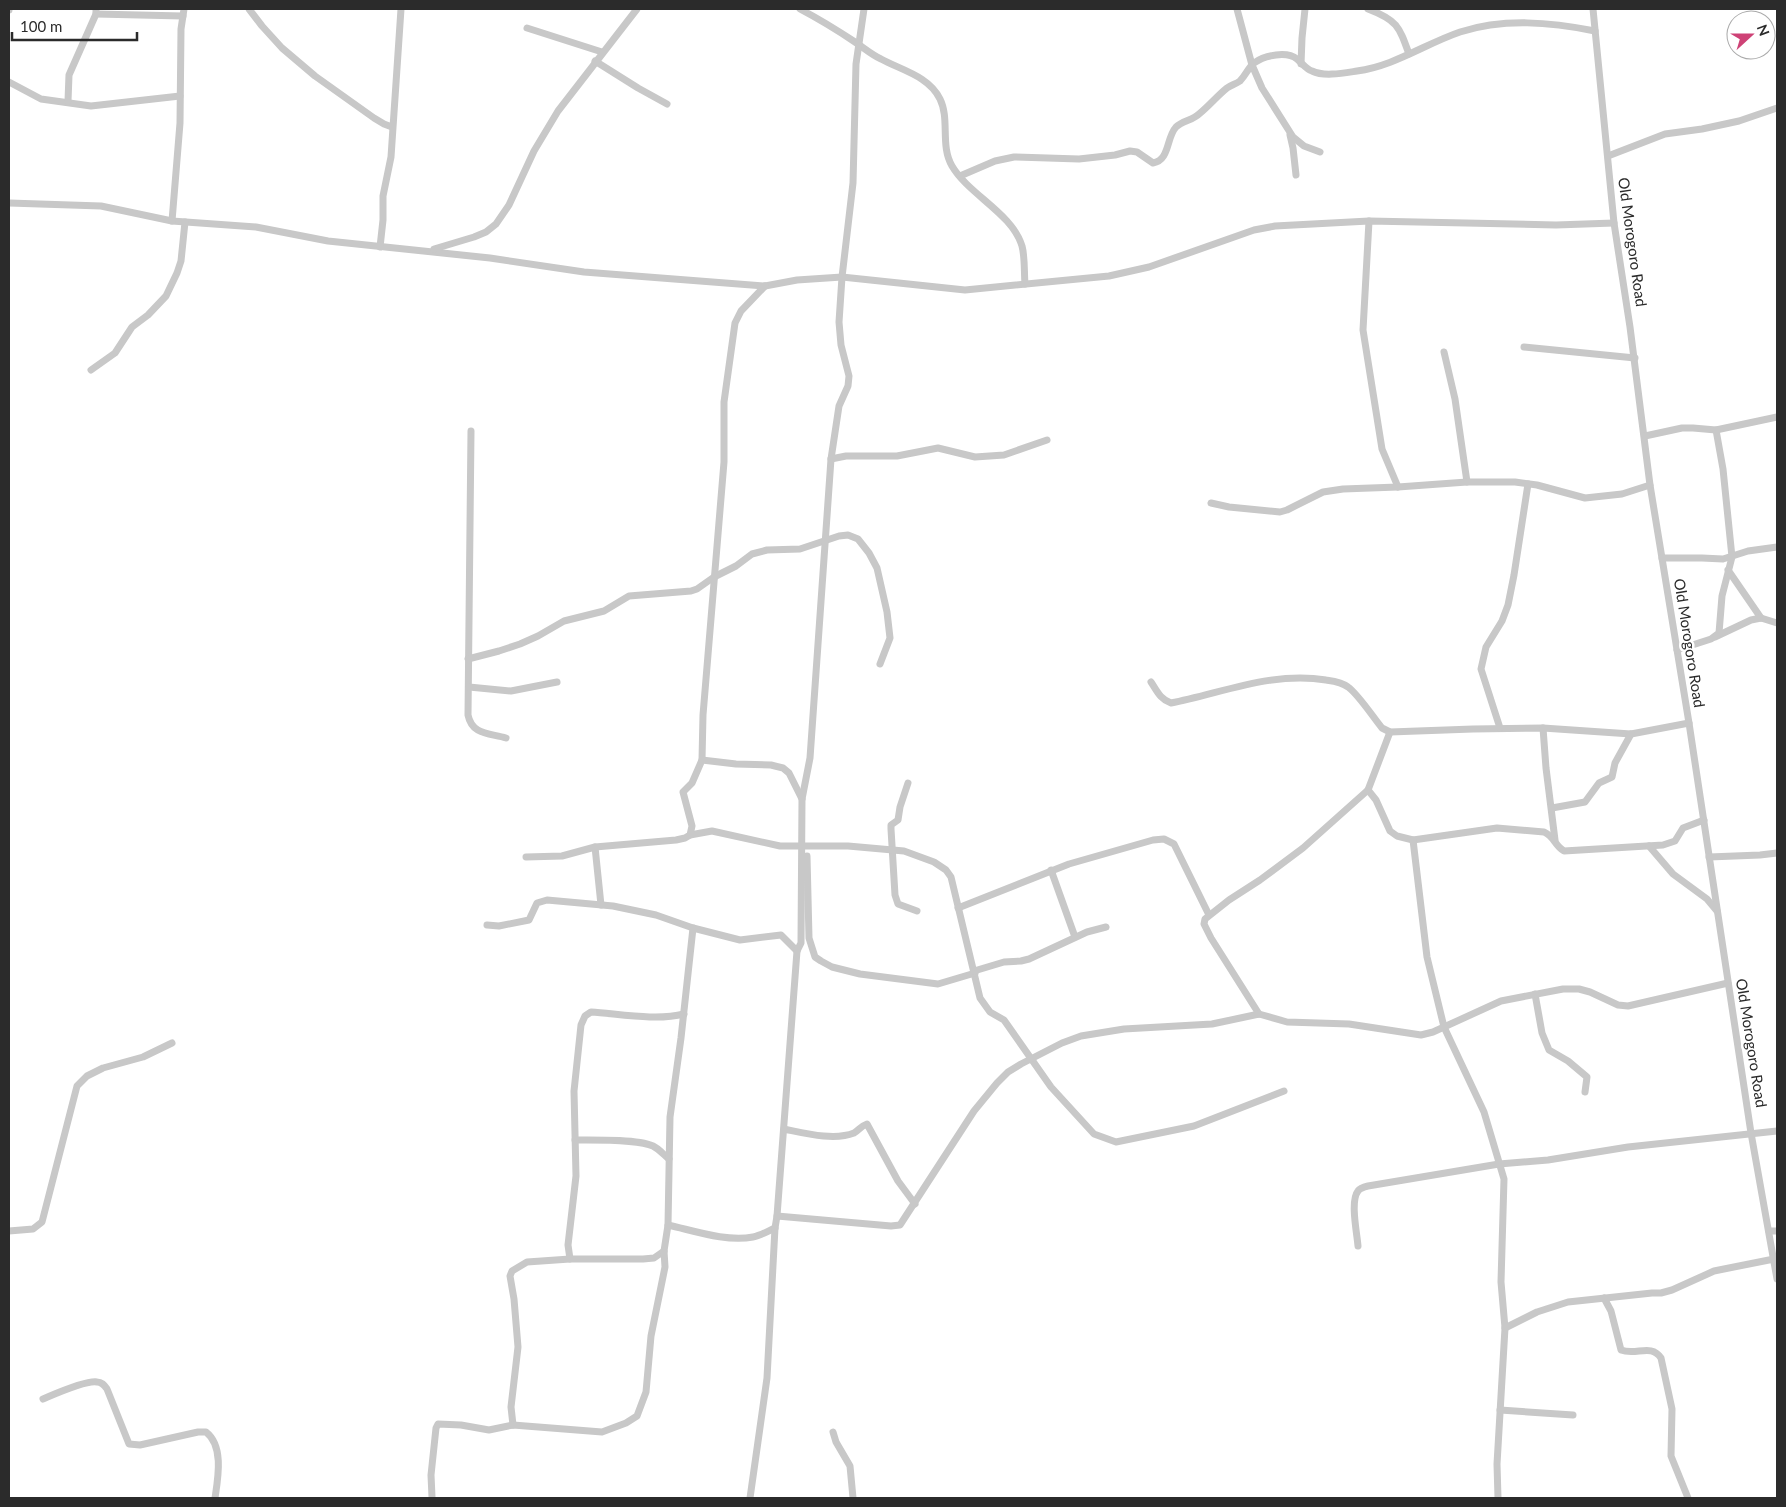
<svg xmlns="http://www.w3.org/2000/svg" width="1786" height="1507" font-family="Lato,sans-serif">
  <rect width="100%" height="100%" fill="#fff"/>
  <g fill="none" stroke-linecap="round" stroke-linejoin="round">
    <g stroke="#c8c8c8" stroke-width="7">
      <path d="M249,9L262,26L282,48L315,76L374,118L384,124L392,127"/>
      <path d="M800,9C819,19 837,30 855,42C864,48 872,55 881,59C901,70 929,76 940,99C950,119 940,146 952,166C969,195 1012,213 1022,246C1025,257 1024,272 1025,284"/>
      <path d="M1237,9L1252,65L1262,88L1293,137L1304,146L1320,152"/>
      <path d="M1368,9C1397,20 1399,26 1409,54"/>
      <path d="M1593,9L1614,223L1630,327L1650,485L1689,723L1751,1133L1777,1279"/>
      <path d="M9,10V9"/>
      <path d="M96,14L183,16"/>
      <path d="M527,28L602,52"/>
      <path d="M595,61L638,88L667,104"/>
      <path d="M1301,64L1302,38L1305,9"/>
      <path d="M9,82L41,99L91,106L180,96"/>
      <path d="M68,101L69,75L96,14V9"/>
      <path d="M1290,135L1293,148L1296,175"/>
      <path d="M1608,156L1665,134L1702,129L1739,121L1777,108"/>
      <path d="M960,176L995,161L1014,157L1079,159L1115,155L1130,151L1137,152L1153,163C1170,160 1166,138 1176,127C1182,121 1193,120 1199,114C1209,106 1217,96 1227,88C1231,85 1236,84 1240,81C1246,75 1248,68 1254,63C1265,55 1287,51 1297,59C1302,63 1306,69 1312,71C1324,77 1344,73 1357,71C1394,66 1425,44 1460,32C1504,18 1550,22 1595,31"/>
      <path d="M9,203L101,206L172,221L256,227L328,241L490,258L584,272L765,286L797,280L842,277L965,290L1109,276L1149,267L1254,230L1275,226L1369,221L1556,225L1614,223"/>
      <path d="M172,221L180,123L181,29L184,9"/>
      <path d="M1369,221L1363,330L1382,449L1398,487"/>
      <path d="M380,247L383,220V196L391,157L401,9"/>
      <path d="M434,249L474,237L486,232L496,224L509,205L534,151L558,111L637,9"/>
      <path d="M1524,347L1635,358"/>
      <path d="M1444,352L1455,399L1467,482"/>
      <path d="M91,370L115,353L132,327L148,315L166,296L177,273L181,261L185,222"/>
      <path d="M471,431L468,715C472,735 489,733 506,738"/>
      <path d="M1645,436L1682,428H1693L1716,430L1777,417"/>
      <path d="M831,459L846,456H897L938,448L975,457L1004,455L1047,440"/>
      <path d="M1211,503L1229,507L1280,512L1287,510L1323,492L1343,489L1398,487L1467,482H1515L1537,485L1585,498L1622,494L1650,485"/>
      <path d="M1662,558H1702L1723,559L1748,551L1777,547"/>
      <path d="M1728,570L1761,618"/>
      <path d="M1715,637L1751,620L1761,618L1777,623"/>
      <path d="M1677,650L1711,639L1719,633L1722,596L1732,557L1723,469L1716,430"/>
      <path d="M468,659L499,651L520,644L538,636L564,621L604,611L629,596L691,591L697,589L714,577L736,566L752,554L767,550L800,549L839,536L848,535L858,539L869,553L877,568L887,612L890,638L880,664"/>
      <path d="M1151,682C1157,691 1160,699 1171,703C1222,693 1273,671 1326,680C1333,681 1342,682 1348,687C1358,694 1373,717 1382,728L1390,732L1473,729L1543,728L1631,734L1689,723"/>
      <path d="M469,687L511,691L557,682"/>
      <path d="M1500,728L1481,669L1486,647L1502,621L1508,605L1514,575L1528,484"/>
      <path d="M1543,728L1546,768L1555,840"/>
      <path d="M702,760L736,764L771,765L783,768L789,773L802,799"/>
      <path d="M908,783L900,807L898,820L891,825V829L895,895L898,904L917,911"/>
      <path d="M1368,790L1376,800L1390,831L1397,836L1413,840L1497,828L1544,832C1554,836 1555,846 1564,851L1663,845L1675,841L1683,828L1704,820"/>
      <path d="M1552,808L1585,802L1599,783L1612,777L1615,763L1631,734"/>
      <path d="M690,835L712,831L780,846H848L904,851L934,862L946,870L951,877L980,998L990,1012L1004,1020L1051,1087L1094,1134L1116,1142L1194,1126L1284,1091"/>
      <path d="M1413,840L1427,957L1444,1027L1484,1112L1504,1179L1501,1282L1505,1328L1497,1464L1498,1498"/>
      <path d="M1649,846L1673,874L1707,899L1717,911"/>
      <path d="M595,847L601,905"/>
      <path d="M807,856L809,938L815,957L821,961L832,967L860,974L938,984L975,973"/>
      <path d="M526,857L562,856L595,847L676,840L685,838L690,835L692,826L683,792L692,783L702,760L703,715L724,462V402L735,323L741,311L765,286"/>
      <path d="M1709,857L1760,855L1777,853"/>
      <path d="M1051,870L1075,937"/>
      <path d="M958,908L1069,864L1153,840L1164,839L1174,844L1209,915"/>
      <path d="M487,925L499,926L529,920L537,903L547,900L613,906L656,915L693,928L740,940L781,935L797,951"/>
      <path d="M974,971L1004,962L1021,961L1029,959L1087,932L1106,927"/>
      <path d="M1535,994L1542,1033L1549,1050L1568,1061L1587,1077L1585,1092"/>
      <path d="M1259,1014L1211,938L1204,924L1205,919L1229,900L1260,880L1303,848L1368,790L1390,732"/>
      <path d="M784,1129C804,1133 834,1141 854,1133C859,1130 861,1126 867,1124L898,1181L915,1204"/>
      <path d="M575,1140C594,1140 637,1139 653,1146C659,1149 664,1155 669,1159"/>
      <path d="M777,1216L891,1226L900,1225L974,1111L997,1083L1008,1072L1021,1064L1062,1043L1081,1036L1124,1029L1212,1024L1259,1014L1287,1022L1349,1024L1421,1035L1433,1032L1501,1001L1563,989H1579L1590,992L1618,1005L1628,1006L1728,983"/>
      <path d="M668,1225C695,1231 726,1242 753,1237C760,1236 768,1231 775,1228"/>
      <path d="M9,1231L33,1229L42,1222L77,1086L87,1076L103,1068L143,1057L172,1043"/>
      <path d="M1769,1231H1777"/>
      <path d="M1358,1246C1357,1233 1350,1201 1358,1191C1360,1188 1364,1187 1368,1186L1499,1164L1548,1160L1628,1147L1777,1131"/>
      <path d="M570,1259L568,1245L576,1176L574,1091L581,1025L585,1016L591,1012C620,1014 656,1021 684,1014"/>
      <path d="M1604,1298L1611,1311L1621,1350C1636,1356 1651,1343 1661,1358L1672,1409L1671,1456L1688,1498"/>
      <path d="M1505,1328L1537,1312L1568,1302L1652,1293H1661L1672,1290L1714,1271L1774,1259"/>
      <path d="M43,1399C55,1394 86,1380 97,1382C102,1382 104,1385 107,1389L129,1444L140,1445L198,1432H206C224,1446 218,1478 215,1498"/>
      <path d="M1500,1410L1573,1415"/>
      <path d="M513,1425L511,1407L518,1347L514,1299L510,1276L512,1271L527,1262L570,1259H643L654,1258L664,1251"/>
      <path d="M833,1432L836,1442L850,1466L853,1498"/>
      <path d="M432,1497L431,1475L436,1428L438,1424L461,1425L489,1430L513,1425L602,1432L626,1423L637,1416L646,1392L651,1336L665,1267L664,1251L668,1225L670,1117L681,1038L693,928"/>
      <path d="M750,1498L767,1378L775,1228L777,1216L797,951L801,943L802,799L810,758L831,459L839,406L848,386L849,376L841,345L839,322L842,277L853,183L856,64L864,9"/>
    </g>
  </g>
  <g text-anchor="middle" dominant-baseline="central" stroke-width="5" stroke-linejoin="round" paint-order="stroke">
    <g font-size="15" fill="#2b2b2b" stroke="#fff">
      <text transform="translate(1633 242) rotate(82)">Old Morogoro Road</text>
      <text transform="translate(1690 643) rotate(81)">Old Morogoro Road</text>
      <text transform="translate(1752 1043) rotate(81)">Old Morogoro Road</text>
    </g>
  </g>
  <rect width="1786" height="1507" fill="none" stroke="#2b2b2b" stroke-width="20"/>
  <g transform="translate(1751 35) rotate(69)"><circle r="24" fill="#ffffff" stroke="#aaaaaa"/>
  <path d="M0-4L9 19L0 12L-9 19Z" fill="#ce4276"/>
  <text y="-8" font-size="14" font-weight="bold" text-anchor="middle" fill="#2b2b2b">N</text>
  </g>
  <path d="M12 32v8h125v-8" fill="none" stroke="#2b2b2b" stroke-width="2.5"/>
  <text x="20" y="32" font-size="15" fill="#2b2b2b" stroke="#ffffff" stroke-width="4" paint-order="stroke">100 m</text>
</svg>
